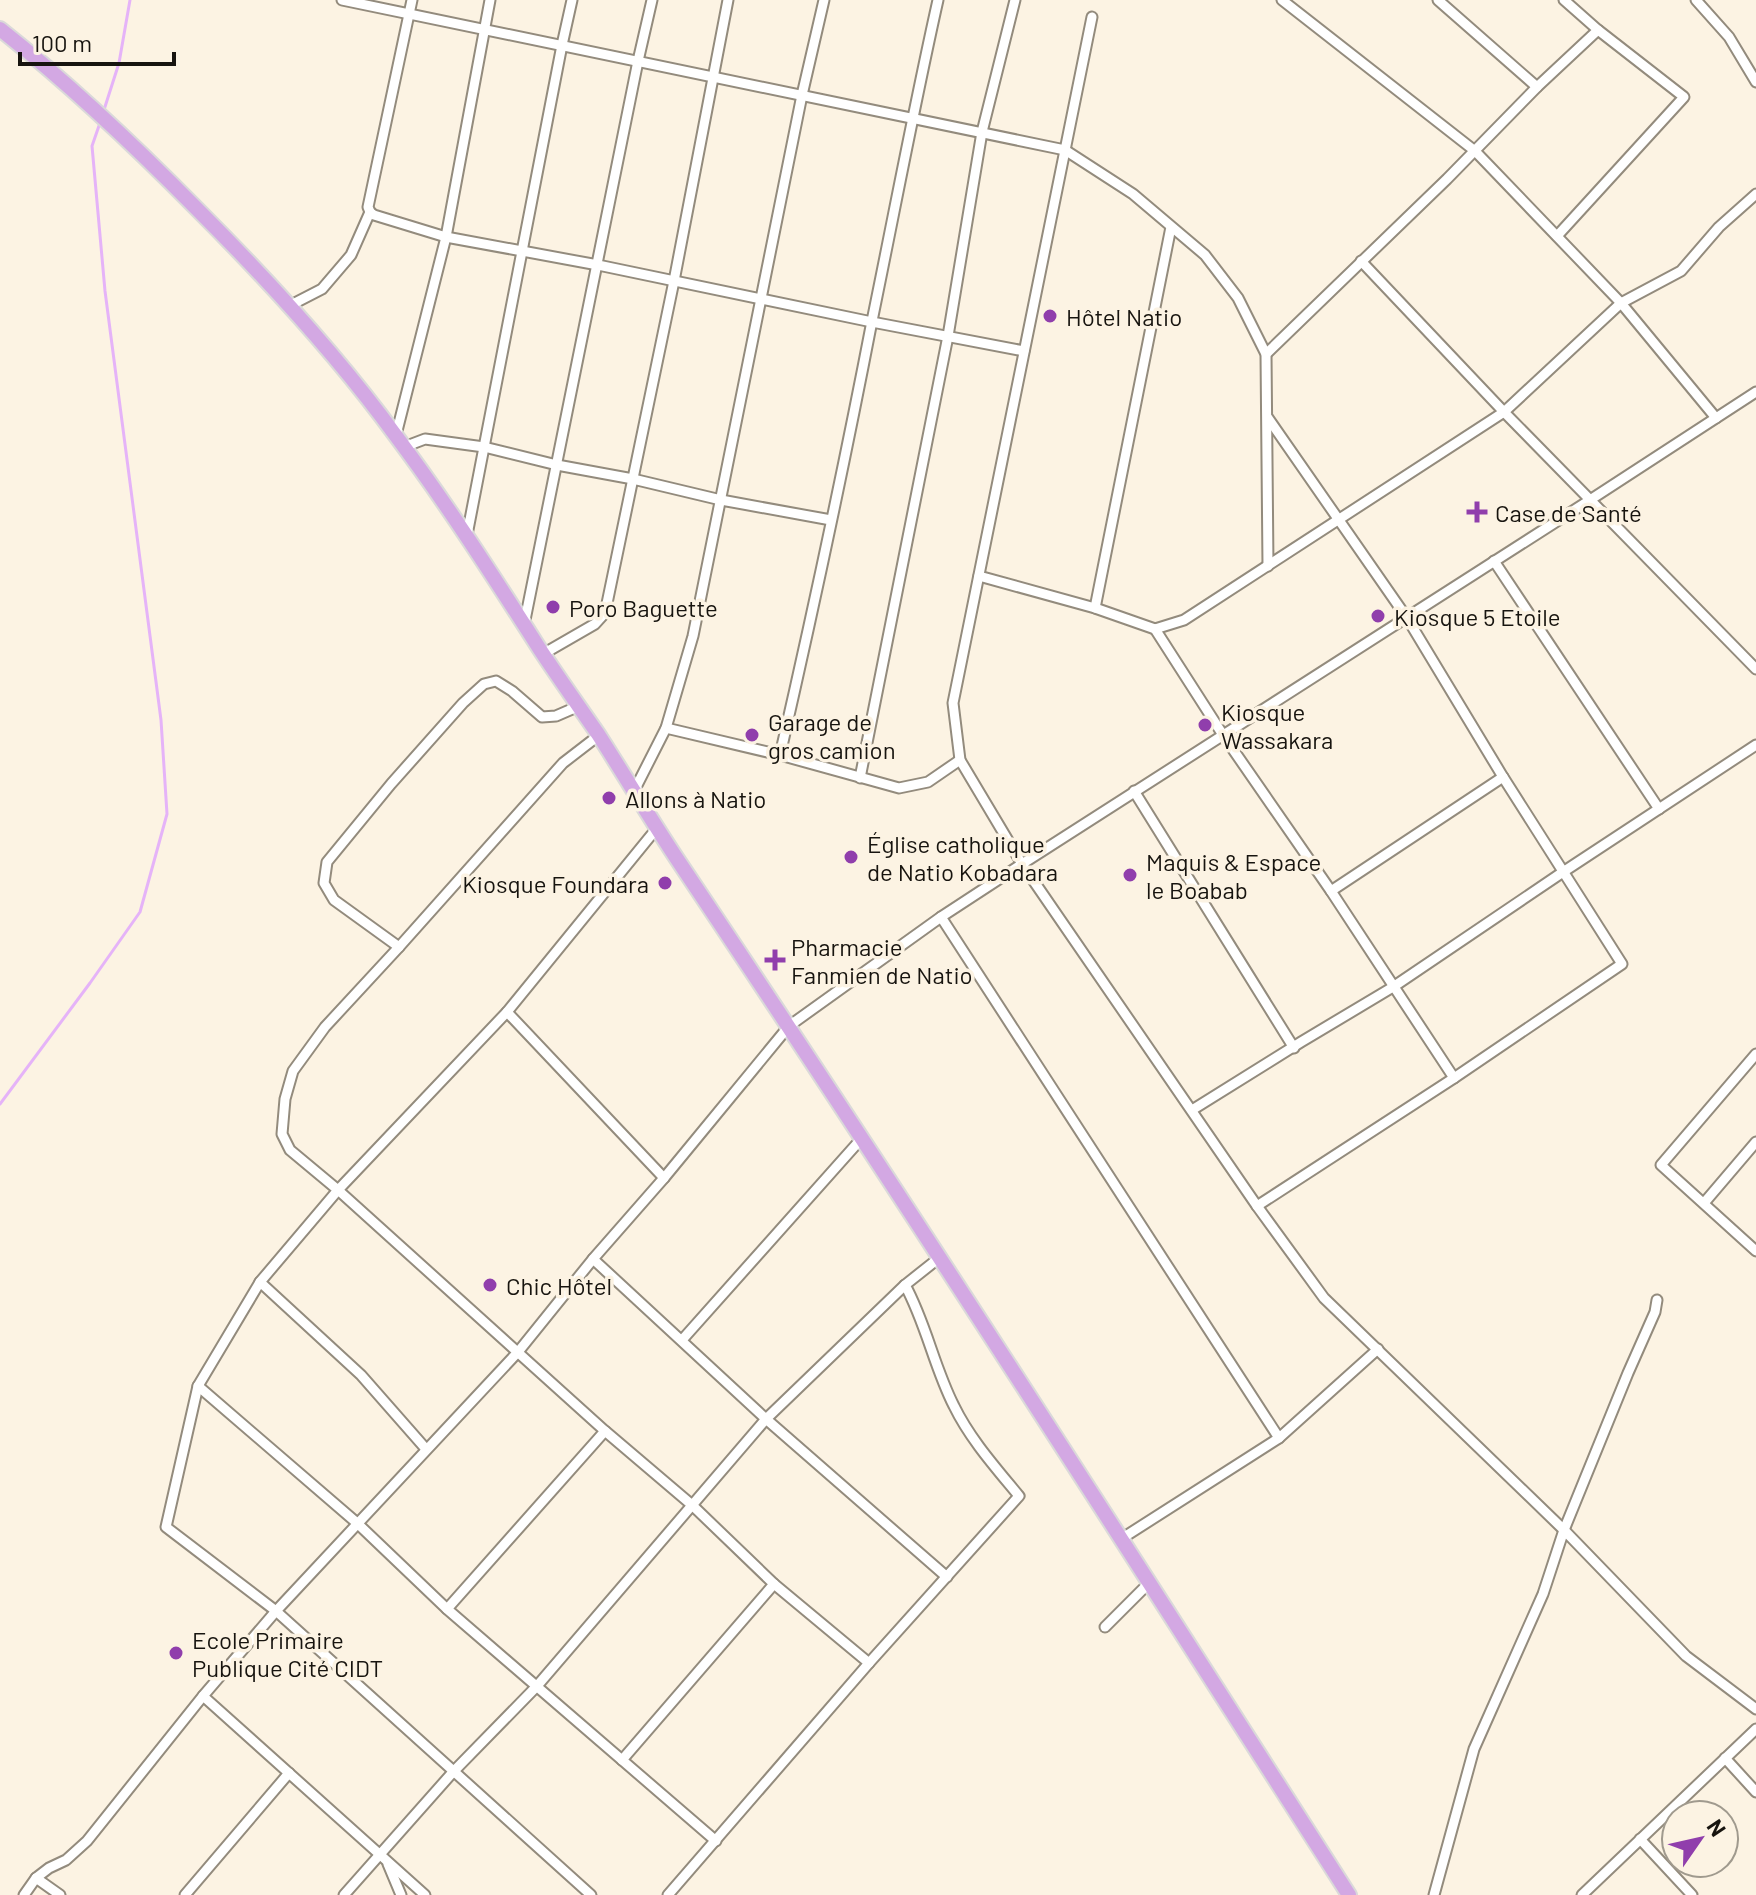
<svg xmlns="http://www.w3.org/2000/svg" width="1756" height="1895" font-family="Barlow,sans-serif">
  <rect width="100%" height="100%" fill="#fcf3e3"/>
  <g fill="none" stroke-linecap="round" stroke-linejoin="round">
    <g stroke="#e5b3f8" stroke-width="3">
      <path d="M103,113L119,63L130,0"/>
      <path d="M0,1104L90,983L140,912L167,814L161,720L105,291L92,146L101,120"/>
    </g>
    <defs>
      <g id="street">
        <path d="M342,0L1065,150L1133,194L1205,255L1238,298L1266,354L1268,566"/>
        <path d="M1282,0L1475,151L1621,303L1716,418"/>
        <path d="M1438,0L1537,87"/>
        <path d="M1696,0L1729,37L1756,82"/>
        <path d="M1092,17L953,703L960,760L1022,864L1257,1206L1324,1298L1564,1530L1686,1656L1756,1709"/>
        <path d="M370,212L374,215L446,237L598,265L872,322L1024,351"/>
        <path d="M1557,236L1684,97L1598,30L1564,0"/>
        <path d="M1361,261L1504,412L1756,669"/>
        <path d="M289,306L322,289L351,255L370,212L368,207L412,0"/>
        <path d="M1266,354L1447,179L1537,87L1598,30"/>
        <path d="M396,435L446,237L490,0"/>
        <path d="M404,447L425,439L484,447L557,465L633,479L721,500L831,520"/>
        <path d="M467,535L562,45L572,0"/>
        <path d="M1494,561L1659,809"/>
        <path d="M979,576L1095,608L1155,629L1184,620L1504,412L1621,303L1681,271L1719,227L1756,194"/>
        <path d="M1095,608L1171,227"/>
        <path d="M524,625L638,61L652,0"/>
        <path d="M1155,629L1223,735L1331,891L1454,1078"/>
        <path d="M543,654L595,624L605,613L674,281L728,0"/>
        <path d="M666,728L780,755L899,788L928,782L960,760"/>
        <path d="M598,736L563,763L399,947L325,1027L293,1071L285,1099L282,1134L290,1150L338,1190L605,1431L692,1505L774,1584L869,1663"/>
        <path d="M780,755C813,611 844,466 872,321C894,214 914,107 938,0"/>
        <path d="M860,778L948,336L982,132L1015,0"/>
        <path d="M634,791L666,728L693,636L802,95L824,0"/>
        <path d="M1134,791L1294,1048"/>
        <path d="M1331,891L1503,777"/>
        <path d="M941,917L1279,1438"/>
        <path d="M399,947L334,900L324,883L327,862L391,784L463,703L484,684L496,681L512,691L542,717L556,716L579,706"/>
        <path d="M507,1012L664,1178"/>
        <path d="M1756,1054L1661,1165L1756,1251"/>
        <path d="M1192,1110L1301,1042L1393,987L1563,872L1756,745"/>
        <path d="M1704,1203L1756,1142"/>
        <path d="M1257,1206L1454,1078L1622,964L1503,777L1407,618L1268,418"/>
        <path d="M593,1259L766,1419L947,1577"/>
        <path d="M260,1282L361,1375L426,1449"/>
        <path d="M682,1340L862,1138"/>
        <path d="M198,1386L357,1523L447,1609L716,1841"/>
        <path d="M1121,1539L1279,1438L1378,1349"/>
        <path d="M447,1609L605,1431"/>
        <path d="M1105,1627L1149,1583"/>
        <path d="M203,1696L425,1895"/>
        <path d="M1725,1758L1756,1792"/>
        <path d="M622,1760L774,1584"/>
        <path d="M1640,1839L1692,1895"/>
        <path d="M388,1864L401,1895"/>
        <path d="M36,1878L60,1895"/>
        <path d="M24,1895L36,1878L49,1868L66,1860L87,1841L203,1696L276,1611L518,1352L593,1259L664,1178L789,1026L941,917L1022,864L1590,500L1756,392"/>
        <path d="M185,1895L289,1773"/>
        <path d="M344,1895L453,1772L537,1686L766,1419L905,1285L939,1258"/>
        <path d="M591,1895L276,1611L166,1527L198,1386L260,1282L338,1190L507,1012L657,828"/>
        <path d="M668,1895L869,1663L1019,1496C996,1468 970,1439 954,1406C934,1367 926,1323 905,1285"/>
        <path d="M1434,1895L1474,1749L1543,1594L1564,1530L1628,1373L1655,1312L1657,1300"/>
        <path d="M1582,1895L1756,1729"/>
      </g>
      <path id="primary" d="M0,29C71,85 134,145 197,209C268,280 337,355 396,436C447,504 493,576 539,648C558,677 578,705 598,734C625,776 651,820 679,862C907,1203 1128,1549 1349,1895"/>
    </defs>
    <use href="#street" stroke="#938b7d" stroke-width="13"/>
    <use href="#primary" stroke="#dad9d9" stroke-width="18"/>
    <use href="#street" stroke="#fff" stroke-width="9"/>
    <use href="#primary" stroke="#d3a8e3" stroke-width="14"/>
  </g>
  <g fill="#903eac" stroke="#fcf3e3" stroke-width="3">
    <circle cx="1050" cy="316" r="8"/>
    <path d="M1473 500h8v8h8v8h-8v8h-8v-8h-8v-8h8z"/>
    <circle cx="553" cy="607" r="8"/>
    <circle cx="1378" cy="616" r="8"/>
    <circle cx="1205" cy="725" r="8"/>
    <circle cx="752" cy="735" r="8"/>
    <circle cx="609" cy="798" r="8"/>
    <circle cx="851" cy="857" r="8"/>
    <circle cx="1130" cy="875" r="8"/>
    <circle cx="665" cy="883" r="8"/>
    <path d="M771 948h8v8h8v8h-8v8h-8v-8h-8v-8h8z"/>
    <circle cx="490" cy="1285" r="8"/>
    <circle cx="176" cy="1653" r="8"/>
  </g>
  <g text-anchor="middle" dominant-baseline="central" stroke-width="7" stroke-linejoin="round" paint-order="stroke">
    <g font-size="24" fill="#17140f" stroke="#fcf3e3" text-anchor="start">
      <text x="1066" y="316">Hôtel Natio</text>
      <text x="1495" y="512">Case de Santé</text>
      <text x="569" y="607">Poro Baguette</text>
      <text x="1394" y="616">Kiosque 5 Etoile</text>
      <text x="1221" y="711">Kiosque<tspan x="1221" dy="28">Wassakara</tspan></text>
      <text x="768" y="721">Garage de<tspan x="768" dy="28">gros camion</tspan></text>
      <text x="625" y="798">Allons à Natio</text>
      <text x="867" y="843">Église catholique<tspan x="867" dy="28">de Natio Kobadara</tspan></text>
      <text x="1146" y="861">Maquis &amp; Espace<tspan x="1146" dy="28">le Boabab</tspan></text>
      <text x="649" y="883" text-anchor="end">Kiosque Foundara</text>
      <text x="791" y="946">Pharmacie<tspan x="791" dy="28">Fanmien de Natio</tspan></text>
      <text x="506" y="1285">Chic Hôtel</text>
      <text x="192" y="1639">Ecole Primaire<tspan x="192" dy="28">Publique Cité CIDT</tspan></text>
    </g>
  </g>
  <g transform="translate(1700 1839) rotate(56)"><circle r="38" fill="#fcf3e3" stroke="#a09a8e" stroke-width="2"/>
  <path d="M0-6L14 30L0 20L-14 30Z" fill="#903eac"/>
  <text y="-12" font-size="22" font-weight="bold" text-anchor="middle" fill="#17140f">N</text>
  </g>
  <path d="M20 52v12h154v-12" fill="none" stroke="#17140f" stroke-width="4"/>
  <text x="32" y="52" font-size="24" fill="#17140f" stroke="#fcf3e3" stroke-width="6" paint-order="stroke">100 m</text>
</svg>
